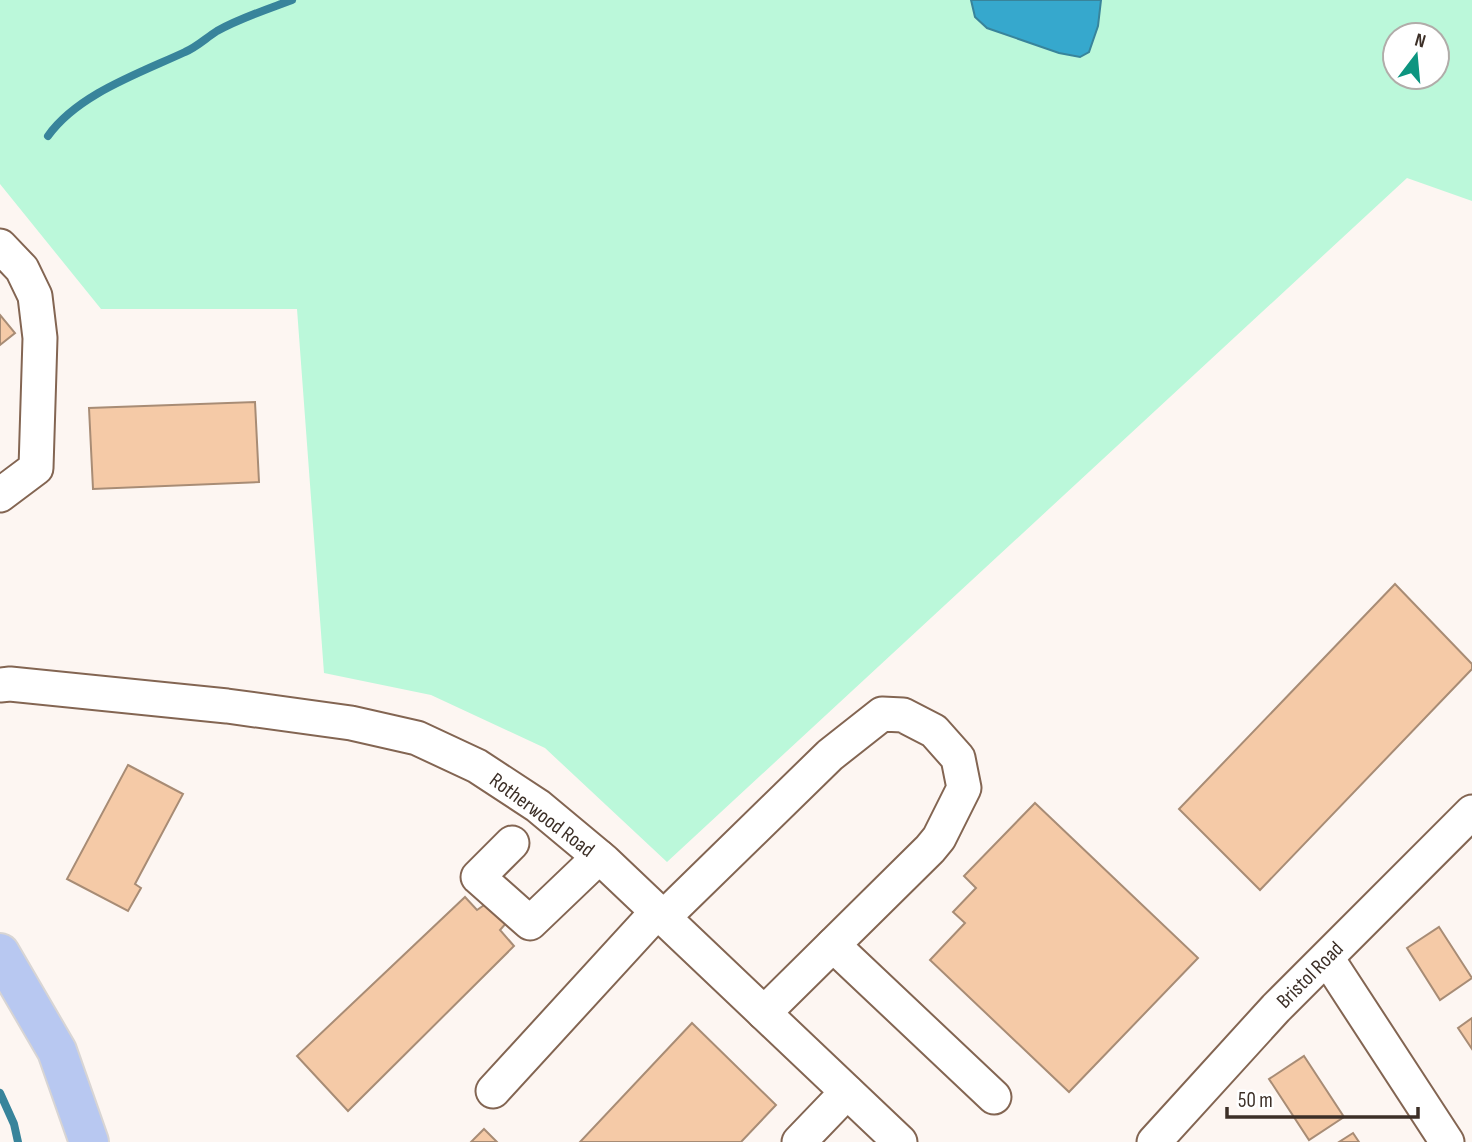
<svg xmlns="http://www.w3.org/2000/svg" width="1472" height="1142" font-family="'Sofia Sans Condensed',sans-serif">
  <rect width="100%" height="100%" fill="#fdf6f2"/>
  <path fill="#bbf8da" fill-rule="evenodd" d="M0,0H971L975,17L987,28L1059,53L1080,57L1089,52L1098,26L1101,0H1472V201L1407,178L667,862L545,748L431,695L324,673L297,309H101L0,184ZM1395,35H1437V77H1395Z"/>
  <path fill="#36a8cd" stroke="#38849b" stroke-width="2" d="M971,0H1101L1098,26L1089,52L1080,57L1059,53L987,28L975,17Z"/>
  <g fill="none" stroke-linecap="round" stroke-linejoin="round">
    <g stroke="#38849b" stroke-width="8">
      <path d="M48,136C78,94 140,73 185,52C197,47 206,38 217,31C240,18 268,9 292,0"/>
      <path d="M0,1093L14,1124L18,1142"/>
    </g>
  </g>
  <g fill="#f5caa7" stroke="#a88c75" stroke-width="2">
    <path d="M0,315L15,333L0,345Z"/>
    <path d="M255,402L259,482L93,489L89,408Z"/>
    <path d="M1395,584L1472,664V669L1260,890L1179,809Z"/>
    <path d="M128,765L183,794L135,884L141,888L128,911L67,879Z"/>
    <path d="M1035,803L1198,958L1069,1092L930,960L965,923L953,912L976,888L964,876Z"/>
    <path d="M465,897L477,910L490,901L508,921L500,930L514,946L348,1111L297,1056Z"/>
    <path d="M1439,927L1472,978L1440,1000L1407,948Z"/>
    <path d="M1472,1018V1049L1458,1028Z"/>
    <path d="M692,1023L776,1105L741,1142H580Z"/>
    <path d="M1304,1056L1344,1117L1309,1140L1269,1079Z"/>
    <path d="M484,1129L497,1142H471Z"/>
    <path d="M1353,1133L1359,1142H1339Z"/>
  </g>
  <g fill="none" stroke-linecap="round" stroke-linejoin="round">
    <defs>
      <g id="minor">
        <path d="M0,246L22,269L35,296L40,338L36,468L0,495"/>
        <path d="M0,685L10,684L227,706L351,723L417,738L477,766L538,806L604,861L900,1142"/>
        <path d="M512,843L478,877L530,923L599,857"/>
        <path d="M663,918L830,755L882,714L903,715L934,731L958,758L964,788L939,838L930,849L764,1013"/>
        <path d="M833,945L994,1097"/>
        <path d="M1327,958L1447,1142"/>
        <path d="M493,1091L657,912"/>
        <path d="M799,1142L847,1092"/>
        <path d="M1154,1142L1276,1008L1472,812"/>
      </g>
      <path id="major" d="M0,953L57,1051L89,1142"/>
    </defs>
    <use href="#minor" stroke="#836552" stroke-width="37"/>
    <use href="#major" stroke="#d8d5d4" stroke-width="42"/>
    <use href="#minor" stroke="#fff" stroke-width="33"/>
    <use href="#major" stroke="#b8c8f1" stroke-width="38"/>
  </g>
  <g text-anchor="middle" dominant-baseline="central" stroke-width="5" stroke-linejoin="round" paint-order="stroke">
    <g font-size="21" fill="#3c2f27" stroke="#fff">
      <text transform="translate(542 815) rotate(37)">Rotherwood Road</text>
      <text transform="translate(1310 975) rotate(-45)">Bristol Road</text>
    </g>
  </g>
  <g transform="translate(1416 56) rotate(16)"><circle r="33" fill="#ffffff" stroke="#b1aca9" stroke-width="2"/>
  <path d="M0-5L12 26L0 18L-12 26Z" fill="#0d9580"/>
  <text y="-10" font-size="19" font-weight="bold" text-anchor="middle" fill="#3c2f27">N</text>
  </g>
  <path d="M1227 1107v10h191v-10" fill="none" stroke="#3c2f27" stroke-width="3.5"/>
  <text x="1238" y="1107" font-size="21" fill="#3c2f27" stroke="#ffffff" stroke-width="5" paint-order="stroke">50 m</text>
</svg>
